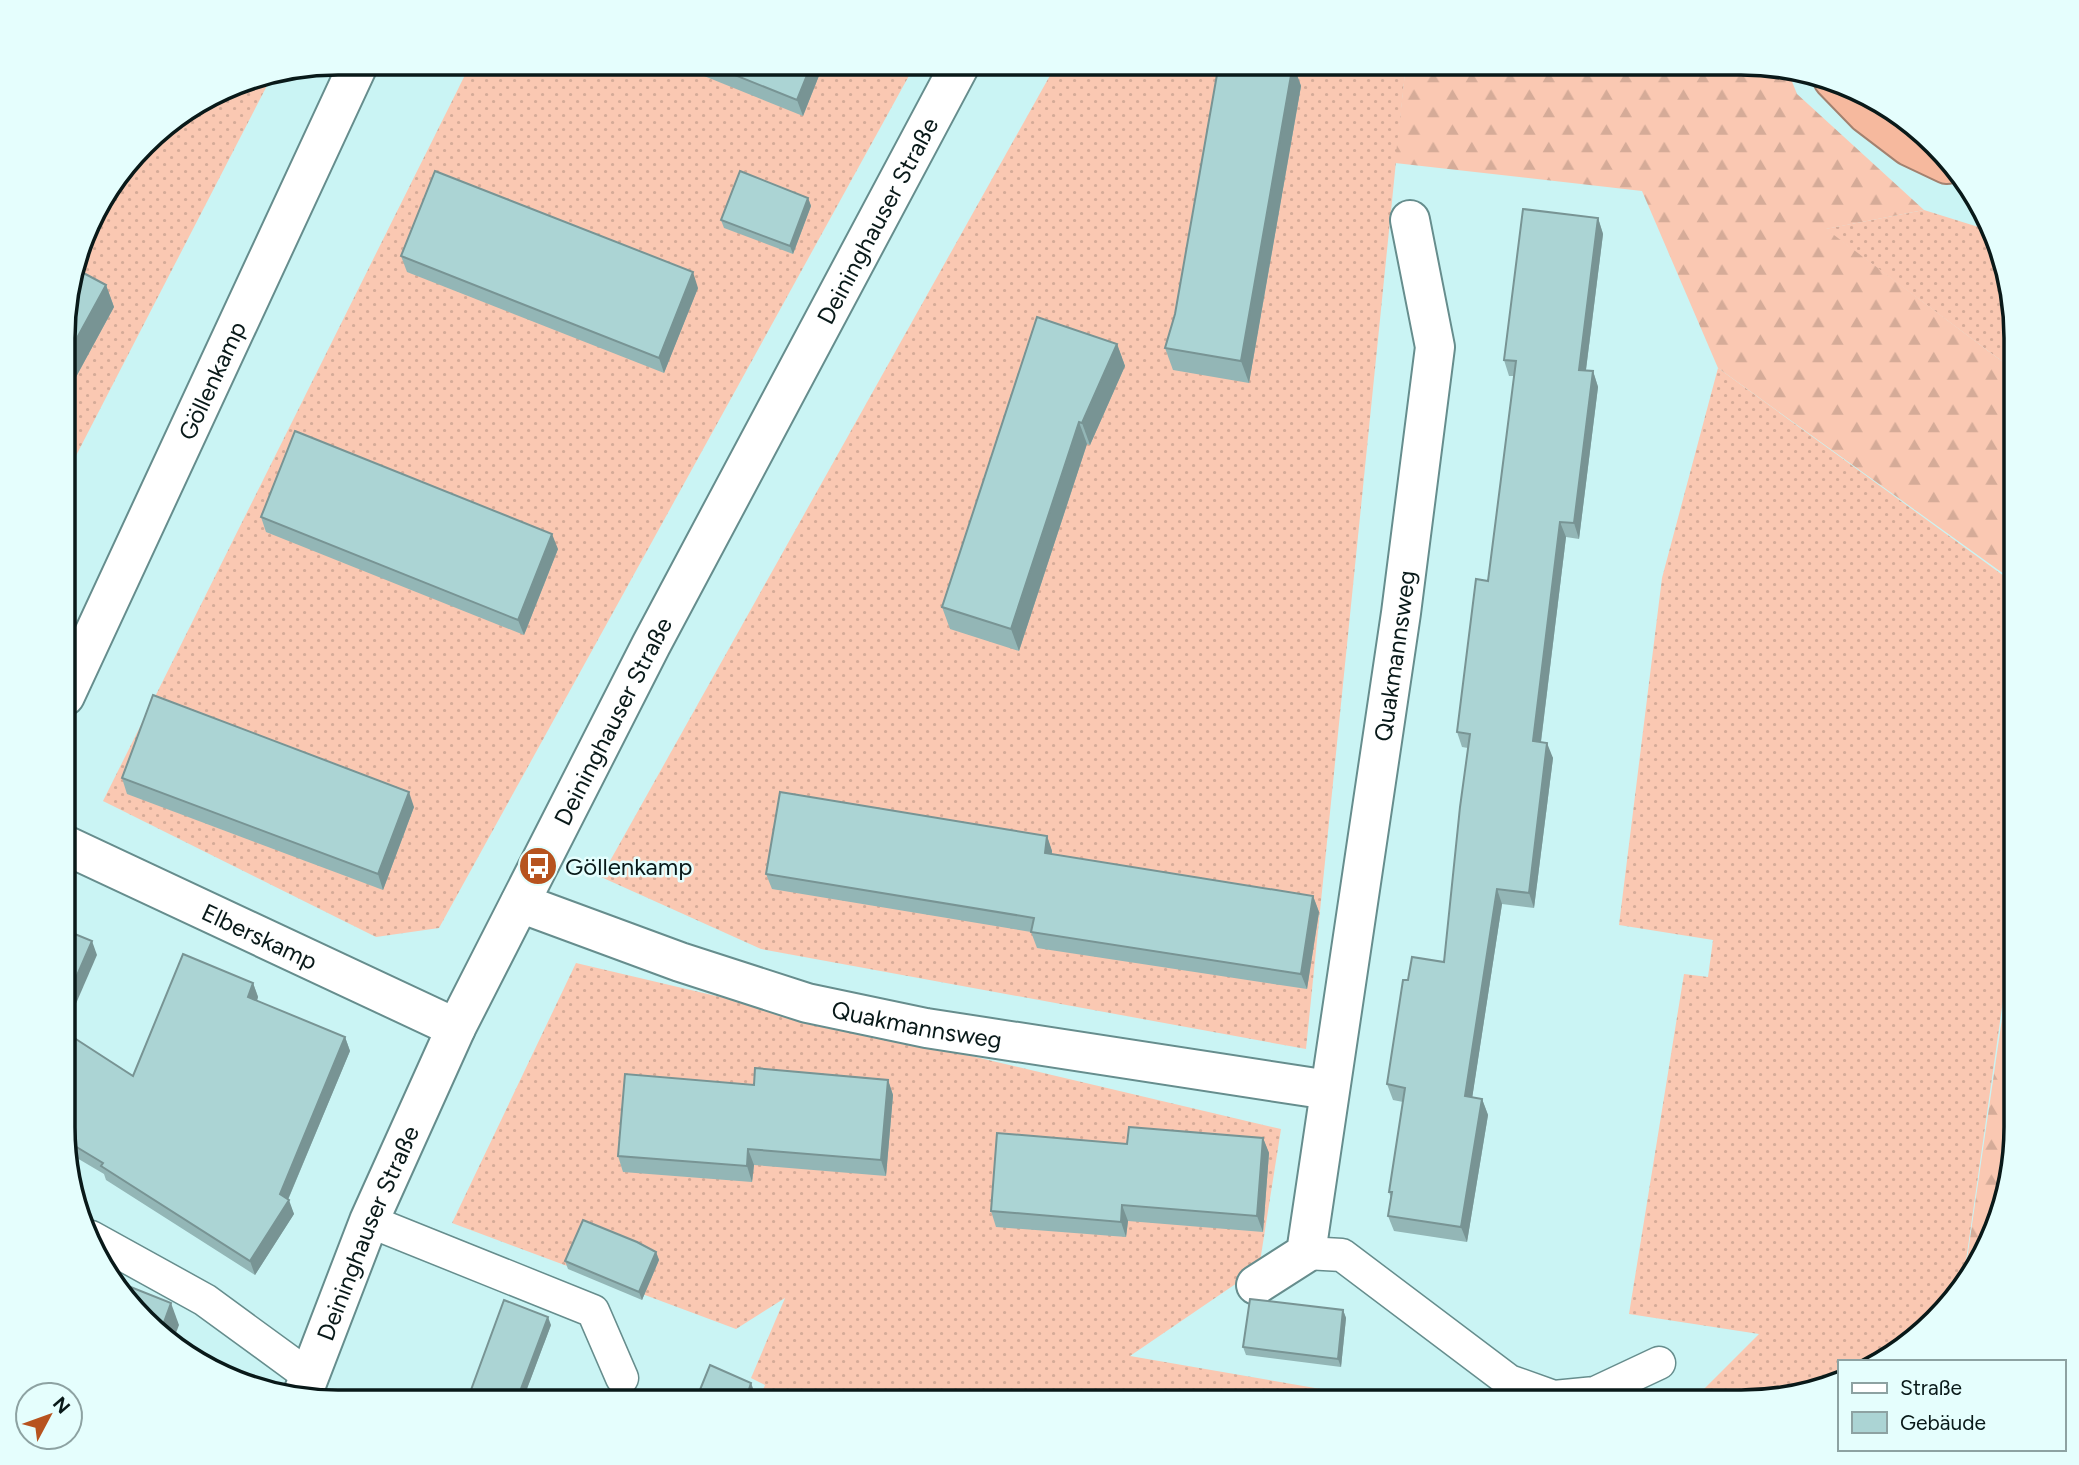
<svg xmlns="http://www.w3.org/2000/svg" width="2079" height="1465" font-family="Figtree,sans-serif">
  <defs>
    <pattern id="grass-dots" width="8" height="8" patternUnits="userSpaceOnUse" patternTransform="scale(1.75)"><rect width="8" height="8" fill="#fac8b2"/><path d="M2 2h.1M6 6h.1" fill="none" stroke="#d5ab98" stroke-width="1.8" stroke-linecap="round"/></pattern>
    <pattern id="forest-firs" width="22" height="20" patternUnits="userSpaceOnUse" patternTransform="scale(1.75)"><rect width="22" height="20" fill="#fac8b2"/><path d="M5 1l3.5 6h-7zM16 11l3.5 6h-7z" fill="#d5ab98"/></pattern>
  </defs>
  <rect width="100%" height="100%" fill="#caf4f4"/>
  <g fill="url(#grass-dots)">
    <path d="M471,63H916L439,928L376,937L103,801Z"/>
    <path d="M1057,63H1406L1306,1049L761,949L601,877Z"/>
    <path d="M272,76L65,477V303L92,216L156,132L233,84Z"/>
    <path d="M1924,210L1988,230L2015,321V371L1825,229Z"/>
    <path d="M1718,368L2015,584V916L1962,1289L1959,1294L1877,1362H1839V1379L1741,1402H1691L1759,1334L1629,1314L1684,974L1708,977L1713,940L1619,925L1662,578Z"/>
    <path d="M576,963L1281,1129L1259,1268L1130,1356L1396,1402H758L765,1385L751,1378L785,1298L736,1329L452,1223Z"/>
  </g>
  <g fill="url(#forest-firs)">
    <path d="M1406,63L1758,64L1787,69L1797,94L1924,210L1826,229L2015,371V582L1718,368L1642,191L1395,163Z"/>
    <path d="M2015,929V1144L2001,1216L1963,1287Z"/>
  </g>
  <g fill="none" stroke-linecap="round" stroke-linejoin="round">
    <defs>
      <g id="service">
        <path d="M369,1221L593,1311L622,1378"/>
        <path d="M91,1237L205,1300L309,1376"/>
        <path d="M1306,1253L1342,1255L1509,1381L1554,1397L1595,1393L1659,1363"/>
      </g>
      <g id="minor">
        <path id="s1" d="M65,696L359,63"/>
        <path id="s2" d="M65,845L456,1028"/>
        <path id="s3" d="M520,903L680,962L807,1003L926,1028L1329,1090"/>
        <path id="s4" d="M1256,1285L1306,1253L1401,613L1435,347L1410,220"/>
        <path id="s5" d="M301,1398L369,1221L456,1028L651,645L961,63"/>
      </g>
      <path id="motorway" d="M1833,79L1867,114L1909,146L1947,164"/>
    </defs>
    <use href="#service" stroke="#668d8d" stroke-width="35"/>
    <use href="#minor" stroke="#668d8d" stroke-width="42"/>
    <use href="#motorway" stroke="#a3816f" stroke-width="42"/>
    <use href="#service" stroke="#fff" stroke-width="32"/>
    <use href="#minor" stroke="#fff" stroke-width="38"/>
    <use href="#motorway" stroke="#f6b99e" stroke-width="38"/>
  </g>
  <g fill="#93b6b6">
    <path d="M672,63H824L803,116Z"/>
    <path d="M1293,64L1301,86L1249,383L1173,370L1165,348L1175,314Z"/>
    <path d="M808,198L811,206L793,254L724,228L721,220Z"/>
    <path d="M1598,218L1603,234L1586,370L1593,371L1598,387L1579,539L1566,537L1541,742L1553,758L1534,908L1502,904L1472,1098L1482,1099L1488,1115L1467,1242L1394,1231L1388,1216L1391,1198L1389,1192L1403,1102L1393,1100L1387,1084L1408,980L1444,962L1468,748L1462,747L1457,732L1488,581L1514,376H1509L1504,360Z"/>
    <path d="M401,256L698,288L664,373L407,272Z"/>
    <path d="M106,285L114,307L70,388L65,385V303Z"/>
    <path d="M1117,344L1125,366L1090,445L1087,444L1019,651L950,629L942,607Z"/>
    <path d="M261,517L558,549L524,635L266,532Z"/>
    <path d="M122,778L414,807L383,890L127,794Z"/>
    <path d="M1047,836L1052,851V854L1313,896L1319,912L1307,989L1037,948L1031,932L772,889L766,874Z"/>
    <path d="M253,983L258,997L257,1001L345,1037L350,1051L288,1200L294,1214L255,1275L106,1180L104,1174L65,1151V1032L133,1076Z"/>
    <path d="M888,1080L893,1095L886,1176L754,1165L752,1182L623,1172L618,1156L754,1085Z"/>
    <path d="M1263,1138L1269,1153L1263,1232L1128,1221L1126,1237L996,1227L991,1211L1127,1144Z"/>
    <path d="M656,1252L659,1260L642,1300L568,1269L565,1261Z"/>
    <path d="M1343,1310L1346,1318L1341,1367L1246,1355L1243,1347Z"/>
    <path d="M551,1325L522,1402L483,1401L474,1398L471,1390Z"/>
  </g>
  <g fill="#789494">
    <path d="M812,63H824L803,116L797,100Z"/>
    <path d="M1293,64L1301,86L1249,383L1241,361Z"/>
    <path d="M235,83L230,93L228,87Z"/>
    <path d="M808,198L811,206L793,254L790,246Z"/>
    <path d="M1598,218L1603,234L1584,385L1579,370Z"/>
    <path d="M693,272L698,288L664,373L659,358Z"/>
    <path d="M106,285L114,307L70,388L65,375V360Z"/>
    <path d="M1117,344L1125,366L1090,445L1082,423Z"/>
    <path d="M1593,371L1598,387L1579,539L1574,523Z"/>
    <path d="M1079,422L1087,444L1019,651L1011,629Z"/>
    <path d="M1560,522L1566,537L1539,757L1533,741Z"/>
    <path d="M552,534L558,549L524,635L518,620Z"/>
    <path d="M1547,743L1553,758L1534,908L1529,893Z"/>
    <path d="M409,792L414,807L383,890L378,874Z"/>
    <path d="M1047,836L1052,851L1050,869L1045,853Z"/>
    <path d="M1497,889L1502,904L1470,1112L1465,1096Z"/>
    <path d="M1313,896L1319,912L1307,989L1301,974Z"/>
    <path d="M92,941L97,955L65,1029V1003Z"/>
    <path d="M253,983L258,997L253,1011L248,997Z"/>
    <path d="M345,1037L350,1051L286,1204L289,1200L294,1214L255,1275L250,1261L280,1194Z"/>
    <path d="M888,1080L893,1095L886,1176L881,1160Z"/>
    <path d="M1482,1099L1488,1115L1467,1242L1461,1227Z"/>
    <path d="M1263,1138L1269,1153L1263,1232L1257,1216Z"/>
    <path d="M748,1149L754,1165L752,1182L747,1166Z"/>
    <path d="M1122,1205L1128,1221L1126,1237L1121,1222Z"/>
    <path d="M656,1252L659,1260L642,1300L639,1292Z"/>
    <path d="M171,1303L179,1325L171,1346L160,1333Z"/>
    <path d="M1343,1310L1346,1318L1341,1367L1338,1359Z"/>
    <path d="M548,1317L551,1325L522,1402H516Z"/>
    <path d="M751,1383L754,1391L751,1402H745Z"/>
  </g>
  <g fill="#abd4d4" stroke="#789494" stroke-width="2">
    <path d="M705,63H812L797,100Z"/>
    <path d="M1219,63L1293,64L1241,361L1165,348L1175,314Z"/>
    <path d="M435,171L693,272L659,358L401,256Z"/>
    <path d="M740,171L808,198L790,246L721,220Z"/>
    <path d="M1523,209L1598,218L1579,370L1593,371L1574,523L1560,522L1533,741L1547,743L1529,893L1497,889L1465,1096L1482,1099L1461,1227L1388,1216L1392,1192H1389L1405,1088L1387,1084L1403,980H1408L1412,957L1444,962L1460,807L1470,734L1457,732L1476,579L1488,581L1516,361L1504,360Z"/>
    <path d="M76,269L106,285L65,360V303Z"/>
    <path d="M1037,317L1117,344L1082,423L1079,422L1011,629L942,607Z"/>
    <path d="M295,431L552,534L518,620L261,517Z"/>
    <path d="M153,695L409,792L378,874L122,778Z"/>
    <path d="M780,792L1047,836L1045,853L1313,896L1301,974L1031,932L1034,918L766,874Z"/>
    <path d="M65,930L92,941L65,1003Z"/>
    <path d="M183,954L253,983L248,997L345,1037L280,1194L289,1200L250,1261L101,1166L103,1163L65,1140V1032L133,1076Z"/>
    <path d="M755,1068L888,1080L881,1160L748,1149L747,1166L618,1156L625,1074L754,1085Z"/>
    <path d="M1129,1127L1263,1138L1257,1216L1122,1205L1121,1222L991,1211L997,1133L1127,1144Z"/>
    <path d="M583,1220L637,1242L656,1252L639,1292L565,1261Z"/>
    <path d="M113,1280L171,1303L160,1333Z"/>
    <path d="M1250,1299L1343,1310L1338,1359L1243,1347Z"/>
    <path d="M504,1300L548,1317L516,1402H501L471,1390Z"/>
    <path d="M710,1365L751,1383L745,1402H695Z"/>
  </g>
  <defs>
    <symbol id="bus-disc" viewBox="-11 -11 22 22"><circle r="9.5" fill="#b7531f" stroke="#e5fefd"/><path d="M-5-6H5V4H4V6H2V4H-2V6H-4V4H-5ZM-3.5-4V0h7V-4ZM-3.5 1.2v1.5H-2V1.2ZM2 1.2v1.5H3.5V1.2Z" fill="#fff"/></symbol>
  </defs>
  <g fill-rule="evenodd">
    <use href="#bus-disc" x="516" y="844" width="44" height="44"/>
  </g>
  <g text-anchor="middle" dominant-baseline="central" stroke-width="5" stroke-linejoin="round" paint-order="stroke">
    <g font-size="24" fill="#091919" stroke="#e5fefd">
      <text stroke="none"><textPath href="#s5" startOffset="1312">Deininghauser Straße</textPath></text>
      <text stroke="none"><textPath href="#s1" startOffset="348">Göllenkamp</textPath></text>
      <text stroke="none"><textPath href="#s4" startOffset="663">Quakmannsweg</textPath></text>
      <text stroke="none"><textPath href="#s5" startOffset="746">Deininghauser Straße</textPath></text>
      <text stroke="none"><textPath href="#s2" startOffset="215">Elberskamp</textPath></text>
      <text stroke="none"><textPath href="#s3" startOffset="416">Quakmannsweg</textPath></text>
      <text stroke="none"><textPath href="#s5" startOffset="178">Deininghauser Straße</textPath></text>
    </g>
    <g font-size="24" fill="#091919" stroke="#e5fefd" text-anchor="start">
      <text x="565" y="866">Göllenkamp</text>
    </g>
  </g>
  <path d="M0 0H2079V1465H0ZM338 75H1741A263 263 0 0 1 2004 338V1127A263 263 0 0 1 1741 1390H338A263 263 0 0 1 75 1127V338A263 263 0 0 1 338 75Z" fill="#e5fefd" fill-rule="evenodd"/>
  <path fill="none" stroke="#091919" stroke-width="3.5" d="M338 75H1741A263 263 0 0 1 2004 338V1127A263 263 0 0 1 1741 1390H338A263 263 0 0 1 75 1127V338A263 263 0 0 1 338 75Z"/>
  <rect x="1838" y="1360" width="228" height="91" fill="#e5fefd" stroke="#8da2a2" stroke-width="2"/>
  <rect x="1852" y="1383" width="35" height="10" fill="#ffffff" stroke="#8da2a2" stroke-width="2"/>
  <text x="1900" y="1395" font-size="21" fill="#091919">Straße</text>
  <rect x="1852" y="1412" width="35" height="21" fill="#abd4d4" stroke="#8da2a2" stroke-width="2"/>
  <text x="1900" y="1430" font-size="21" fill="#091919">Gebäude</text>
  <g transform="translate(49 1416) rotate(49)"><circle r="33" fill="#e5fefd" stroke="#8da2a2" stroke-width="2"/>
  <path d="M0-5L12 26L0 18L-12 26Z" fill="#b7531f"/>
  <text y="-10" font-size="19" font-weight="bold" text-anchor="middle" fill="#091919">N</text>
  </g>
</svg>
